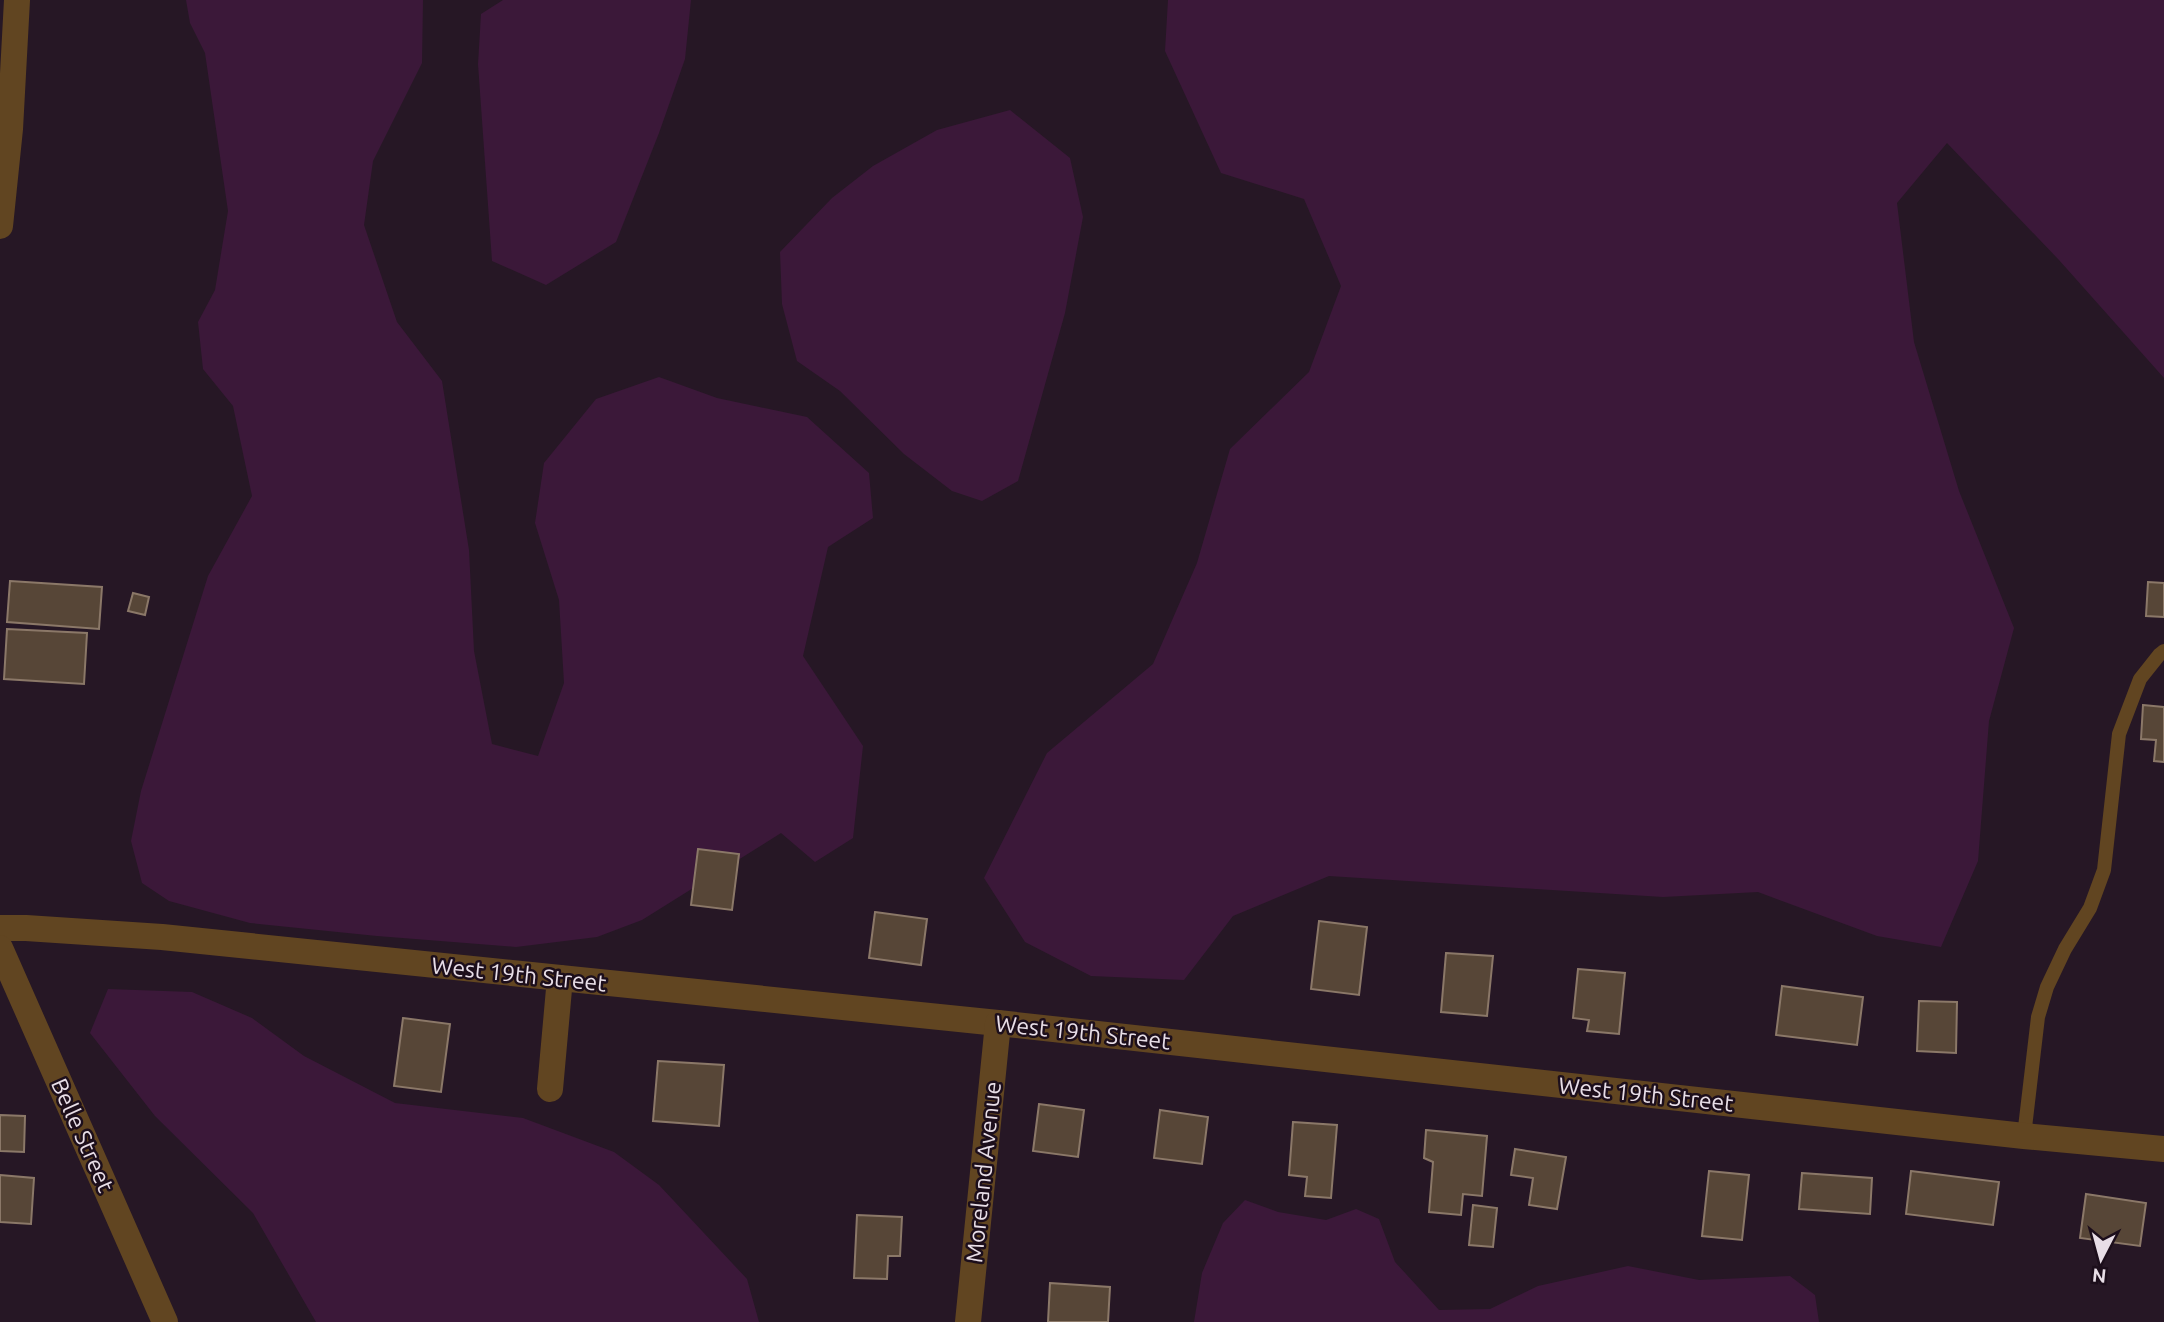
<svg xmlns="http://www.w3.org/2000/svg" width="2164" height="1322" font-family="Ubuntu,sans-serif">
  <rect width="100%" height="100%" fill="#261725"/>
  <g fill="#3b1839">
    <path d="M186,0H423L422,63L373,161L364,225L397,322L442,381L469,550L474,651L492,744L538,756L564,683L559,600L535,523L544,463L596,399L659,377L717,398L807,417L869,473L873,518L828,547L803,656L863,746L853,838L815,862L781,833L642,920L597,937L516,947L377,936L250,923L169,901L142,883L131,841L141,791L208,576L252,496L233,406L203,369L198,322L215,290L228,211L205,53L190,23Z"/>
    <path d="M503,0H691L685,59L659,133L616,242L546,285L492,261L478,64L481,14Z"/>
    <path d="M1168,0H2164V378L2059,260L1947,143L1897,203L1914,342L1959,491L2014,628L1989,721L1978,861L1941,947L1877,936L1758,892L1663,897L1329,876L1233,916L1184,980L1091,976L1025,942L984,878L1047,753L1153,664L1197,563L1230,449L1309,372L1341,286L1304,199L1221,173L1165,51Z"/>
    <path d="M1010,110L1070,158L1083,217L1065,313L1018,481L982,501L952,491L904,454L840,391L797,361L782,304L780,252L832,198L873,166L937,130Z"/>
    <path d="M108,989L192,992L252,1018L304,1056L395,1103L523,1118L614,1152L659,1185L747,1279L759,1322H316L253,1213L155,1116L90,1033Z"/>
    <path d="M1245,1200L1278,1212L1326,1220L1356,1209L1379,1219L1395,1262L1439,1310L1490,1309L1538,1286L1628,1266L1699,1280L1790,1276L1815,1295L1819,1322H1194L1202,1273L1223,1223Z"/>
  </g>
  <g fill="#574637" stroke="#8b7868" stroke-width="2">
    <path d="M10,581L102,587L99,629L7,622Z"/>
    <path d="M2148,582L2164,583V617L2146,616Z"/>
    <path d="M133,593L149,597L145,615L128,611Z"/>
    <path d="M7,629L87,633L84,684L4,679Z"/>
    <path d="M2143,705L2164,707V762L2154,761L2156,740L2141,739Z"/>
    <path d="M698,849L739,854L732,910L691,905Z"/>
    <path d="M875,912L927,919L921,965L869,958Z"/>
    <path d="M1319,921L1367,927L1359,995L1311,989Z"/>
    <path d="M1446,953L1493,956L1487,1016L1441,1012Z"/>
    <path d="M1578,969L1625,973L1619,1034L1587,1031L1589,1020L1573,1018Z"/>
    <path d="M1782,986L1863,997L1857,1045L1776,1035Z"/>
    <path d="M1919,1001L1957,1002L1956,1053L1917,1051Z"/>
    <path d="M403,1018L450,1024L441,1092L394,1086Z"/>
    <path d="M658,1061L724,1065L719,1126L653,1121Z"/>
    <path d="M1039,1104L1084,1110L1078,1157L1033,1151Z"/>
    <path d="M1160,1110L1208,1117L1202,1164L1154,1158Z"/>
    <path d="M0,1115L25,1116L24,1152L0,1151Z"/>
    <path d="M1293,1122L1337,1125L1331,1198L1305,1196L1307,1177L1289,1175Z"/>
    <path d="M1426,1130L1487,1136L1482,1196L1463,1194L1461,1215L1429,1212L1433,1162L1424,1158Z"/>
    <path d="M1515,1149L1566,1157L1557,1209L1529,1205L1533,1178L1511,1175Z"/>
    <path d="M1709,1171L1749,1175L1742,1240L1702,1236Z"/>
    <path d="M1911,1171L1999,1182L1993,1225L1906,1214Z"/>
    <path d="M1802,1173L1872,1178L1870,1214L1799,1209Z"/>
    <path d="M0,1175L34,1178L31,1224L0,1222Z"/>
    <path d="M2086,1194L2146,1203L2140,1246L2080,1238Z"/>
    <path d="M1473,1205L1497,1208L1493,1247L1469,1245Z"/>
    <path d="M857,1215L902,1217L900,1256H888L887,1279L854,1278Z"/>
    <path d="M1050,1283L1110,1287L1108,1322H1048Z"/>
  </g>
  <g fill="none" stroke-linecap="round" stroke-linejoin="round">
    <path stroke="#614521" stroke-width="14" d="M2024,1136L2038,1017L2047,987L2065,949L2090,908L2104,870L2119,734L2140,679L2159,655L2164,651"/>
    <g stroke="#614521" stroke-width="26">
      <path d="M0,226L10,129L17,0"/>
      <path d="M0,928H26L162,937L998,1023L2024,1136L2164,1149"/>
      <path d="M0,948L165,1322"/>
      <path d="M550,1089L560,978"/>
      <path d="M968,1322L998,1023"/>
    </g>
  </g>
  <g text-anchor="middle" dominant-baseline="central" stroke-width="5" stroke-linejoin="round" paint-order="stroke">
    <g font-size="23" fill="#e8dee7" stroke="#1c0e1b">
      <text transform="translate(519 974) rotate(6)">West 19th Street</text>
      <text transform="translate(1083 1032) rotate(6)">West 19th Street</text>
      <text transform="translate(1646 1094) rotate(6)">West 19th Street</text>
      <text transform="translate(83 1135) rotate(66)">Belle Street</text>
      <text transform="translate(983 1172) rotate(-84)">Moreland Avenue</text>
    </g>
  </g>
  <g transform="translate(2101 1259) rotate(186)" stroke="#1c0e1b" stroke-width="5" paint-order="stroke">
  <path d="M0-5L12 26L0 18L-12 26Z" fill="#e8dee7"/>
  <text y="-10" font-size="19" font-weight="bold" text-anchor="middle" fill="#e8dee7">N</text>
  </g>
</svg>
